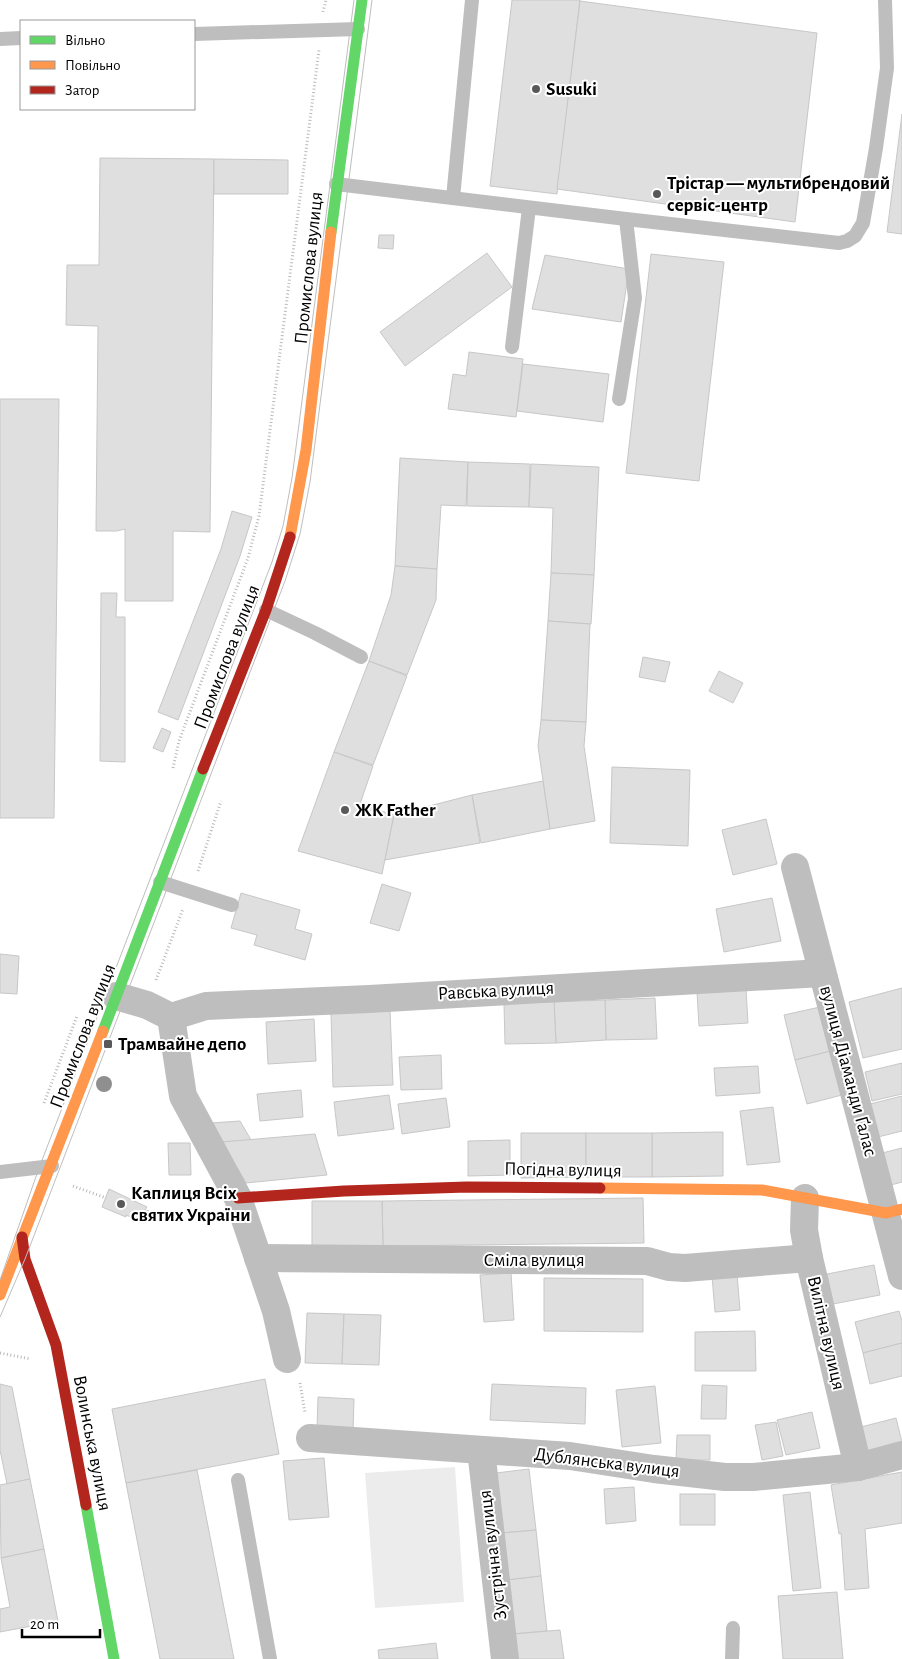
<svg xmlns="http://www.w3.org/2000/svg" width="902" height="1659" font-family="'Alegreya Sans',sans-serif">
  <rect width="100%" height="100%" fill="#fff"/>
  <path fill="#ececec" d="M455,1467L464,1602L375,1608L365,1473Z"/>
  <g fill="#dfdfdf" stroke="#c7c7c7">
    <path d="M512,0H580L557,194L490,186Z"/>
    <path d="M580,1L817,33L795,222L557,189Z"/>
    <path d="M902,114V234L887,232Z"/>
    <path d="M100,158L214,159L210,532L173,531V601H125V529L117,531H96L98,326L66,325L67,265H99Z"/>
    <path d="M214,159L288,160V194H214Z"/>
    <path d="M379,235H394L393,249L378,248Z"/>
    <path d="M487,253L512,287L405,366L380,332Z"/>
    <path d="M651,254L724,262L699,481L626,473Z"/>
    <path d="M545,255L629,269L621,322L532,309Z"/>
    <path d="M469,352L523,359L516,417L448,409L453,374L466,376Z"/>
    <path d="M523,364L609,374L603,422L517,411Z"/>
    <path d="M0,399H59L54,818H0Z"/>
    <path d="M400,458L468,462L466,506L441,505L437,569L395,566Z"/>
    <path d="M468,462L530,464L529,507L467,506Z"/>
    <path d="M531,464L599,467L594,575L551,573L553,508L529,507Z"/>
    <path d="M232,511L252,517L240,556L178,720L158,712L221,549Z"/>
    <path d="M395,566L437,569L436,600L407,675L369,661L391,595Z"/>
    <path d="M551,573L594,575L591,624L548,621Z"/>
    <path d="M101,593H117L116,617H125V762L100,761Z"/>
    <path d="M548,621L590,624L586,722L541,720Z"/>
    <path d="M643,657L670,662L665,682L639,677Z"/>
    <path d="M369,661L407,676L373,765L334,752Z"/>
    <path d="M719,671L743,683L733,703L709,691Z"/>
    <path d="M541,720L586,722L584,746L595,821L550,829L538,746Z"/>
    <path d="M162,728L171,732L163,752L153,748Z"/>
    <path d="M334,752L373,766L360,804L394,815L382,874L298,851Z"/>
    <path d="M612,767L690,770L688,846L610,843Z"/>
    <path d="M543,781L550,829L481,843L472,795Z"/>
    <path d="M472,795L480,843L385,860L394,815Z"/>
    <path d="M766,819L777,864L733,875L722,830Z"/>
    <path d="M382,884L411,893L399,931L370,923Z"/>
    <path d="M241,893L300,910L295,929L312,934L305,960L254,945L257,935L231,928Z"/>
    <path d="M772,898L781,941L724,952L716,909Z"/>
    <path d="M0,954L19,956L17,994L0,993Z"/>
    <path d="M902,988V1049L863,1058L849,1002Z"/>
    <path d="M746,989L748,1023L699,1026L697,992Z"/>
    <path d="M655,998L657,1039L606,1040L605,1000Z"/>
    <path d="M605,1000L606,1040L556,1043L554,1002Z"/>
    <path d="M554,1002L556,1043L505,1044L504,1003Z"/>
    <path d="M820,1007L831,1051L795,1060L784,1015Z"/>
    <path d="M390,1010L393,1085L333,1087L331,1012Z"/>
    <path d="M314,1019L316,1061L268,1064L266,1022Z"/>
    <path d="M831,1051L842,1095L807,1104L795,1060Z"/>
    <path d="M441,1055L442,1089L401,1090L399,1057Z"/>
    <path d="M902,1063V1094L872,1101L865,1072Z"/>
    <path d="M758,1066L760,1093L716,1096L714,1068Z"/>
    <path d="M301,1090L303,1117L260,1121L257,1094Z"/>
    <path d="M389,1095L394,1129L338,1136L334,1102Z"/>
    <path d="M902,1096V1131L878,1137L870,1104Z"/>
    <path d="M446,1098L450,1127L402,1134L398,1104Z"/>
    <path d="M773,1107L780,1162L747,1165L740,1111Z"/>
    <path d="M240,1121L251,1140L222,1142L211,1123Z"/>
    <path d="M723,1132V1176L652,1177V1133Z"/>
    <path d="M521,1133H586V1177L521,1178Z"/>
    <rect x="586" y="1133" width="66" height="44"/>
    <path d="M315,1134L327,1175L246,1183L222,1142Z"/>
    <path d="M510,1140V1175L468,1176V1141Z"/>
    <path d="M168,1143H190L191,1175H169Z"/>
    <path d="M902,1148V1182L891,1185L882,1153Z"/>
    <path d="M109,1189L147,1207L145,1210L149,1211L146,1219L142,1217L140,1221L126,1215V1217L102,1207Z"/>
    <path d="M643,1198L644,1243L383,1246L382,1201Z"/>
    <path d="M312,1201H382L383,1246L312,1247Z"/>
    <path d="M874,1265L880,1295L833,1304L827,1274Z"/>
    <path d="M511,1273L514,1320L484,1322L480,1275Z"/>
    <path d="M737,1274L740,1310L715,1312L712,1276Z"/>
    <path d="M544,1278L643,1279V1332L544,1331Z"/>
    <path d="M899,1311L902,1321V1343L863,1353L855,1322Z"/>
    <path d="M307,1313L344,1314L342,1364L305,1363Z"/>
    <path d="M344,1314L381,1315L379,1365L342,1364Z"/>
    <path d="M755,1331L756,1371H695V1332Z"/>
    <path d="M902,1343V1376L870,1384L863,1353Z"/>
    <path d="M265,1379L279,1454L126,1483L112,1409Z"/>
    <path d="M0,1384L12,1387L30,1479L7,1484L0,1450Z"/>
    <path d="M492,1384L586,1388L585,1424L490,1420Z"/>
    <path d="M702,1385L727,1386L726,1419H701Z"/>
    <path d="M655,1386L661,1443L622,1447L616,1390Z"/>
    <path d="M318,1397L354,1399L353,1431L317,1430Z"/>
    <path d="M812,1412L820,1448L786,1455L777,1420Z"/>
    <path d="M896,1418L902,1442L868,1452L861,1427Z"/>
    <path d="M776,1422L783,1456L762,1460L755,1425Z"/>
    <path d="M677,1435H710V1460H676Z"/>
    <path d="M324,1458L329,1517L289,1520L283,1461Z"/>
    <path d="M529,1469L536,1530L502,1533L496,1473Z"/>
    <path d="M197,1470L234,1659H160L126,1483Z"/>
    <path d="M902,1472V1523L865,1529L869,1588L845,1590L841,1533L839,1534L831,1485Z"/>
    <path d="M30,1479L44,1549L1,1558L0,1485Z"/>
    <path d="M634,1487L636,1521L606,1524L604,1489Z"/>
    <path d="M810,1492L821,1588L793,1591L783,1495Z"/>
    <rect x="680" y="1494" width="35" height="31"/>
    <path d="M536,1530L541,1576L507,1580L502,1533Z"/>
    <path d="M44,1549L58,1621L0,1632V1609L10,1607L1,1558Z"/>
    <path d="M541,1576L547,1631L513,1634L507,1580Z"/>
    <path d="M837,1592L843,1659H783L778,1596Z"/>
    <path d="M560,1630L564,1659H516L513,1634Z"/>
    <path d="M436,1643L438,1659H379L378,1650Z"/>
  </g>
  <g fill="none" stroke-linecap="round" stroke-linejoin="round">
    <g stroke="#b9b9b9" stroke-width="3" stroke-dasharray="1 2.5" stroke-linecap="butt">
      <path d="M323,12L326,0"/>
      <path d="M173,768L179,741L248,558L259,516L319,50"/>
      <path d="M198,871L221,801"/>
      <path d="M156,980L183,909"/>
      <path d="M44,1103L77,1016"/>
      <path d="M73,1186L106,1198"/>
      <path d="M0,1353L31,1359"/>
      <path d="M300,1383L305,1413"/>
    </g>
    <g stroke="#bebebe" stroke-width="14">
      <path d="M194,34L358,29"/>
      <path d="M0,39L21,38"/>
      <path d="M336,184L626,219L839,243L847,241L855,236L863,223L876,148L887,68L885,0"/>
      <path d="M453,198L472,0"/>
      <path d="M512,347L529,208"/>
      <path d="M619,399L635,298L626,219"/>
      <path d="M266,610L315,633L361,657"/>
      <path d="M160,882L232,905"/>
      <path d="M0,1172L52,1166"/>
      <path d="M238,1480L270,1659"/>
      <path d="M732,1659L733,1628"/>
    </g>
    <g stroke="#bebebe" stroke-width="28">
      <path d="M795,867L902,1276"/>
      <path d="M116,996L147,1005L171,1017L183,1096L238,1198L276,1311L287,1359"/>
      <path d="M171,1017L206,1006L369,999L822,973"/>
      <path d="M805,1198L804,1230L809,1258L858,1467"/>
      <path d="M258,1258L647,1261L669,1267L685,1268L809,1258"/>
      <path d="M310,1438L570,1456L654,1469L725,1477H753L858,1467L902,1455"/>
      <path d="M481,1450L505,1659"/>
    </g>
    <g stroke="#63d668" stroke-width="11">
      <path d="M331,232L362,0"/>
      <path d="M103,1031L203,769"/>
      <path d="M86,1505L114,1659"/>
    </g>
    <g stroke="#ff974d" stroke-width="11">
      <path d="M290,537L306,450L331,232"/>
      <path d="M600,1188L762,1190L886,1213L902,1209"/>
      <path d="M0,1295L103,1031"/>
    </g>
    <g stroke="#b3261e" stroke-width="11">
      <path d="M203,769L266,610L290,537"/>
      <path d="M238,1198L344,1191L467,1187L600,1188"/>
      <path d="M22,1237L25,1259L56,1345L86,1505"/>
    </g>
    <g stroke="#bebebe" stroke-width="1">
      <path d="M0,1280L39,1168L272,562L283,526L292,478L354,0"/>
      <path d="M0,1317L25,1259L285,581L300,534L310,482L372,0"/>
    </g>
  </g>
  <circle fill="#8f8f8f" cx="104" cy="1084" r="8"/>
  <g fill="#595959" stroke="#fff" stroke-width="2">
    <circle cx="536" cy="89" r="5"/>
    <circle cx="657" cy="194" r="5"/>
    <circle cx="345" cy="810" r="5"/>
    <rect x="103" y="1039" width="10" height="10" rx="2.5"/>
    <circle cx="121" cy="1204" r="5"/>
  </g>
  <g text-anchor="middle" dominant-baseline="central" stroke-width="4" stroke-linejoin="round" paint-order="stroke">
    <g font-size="19" font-weight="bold" fill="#000" stroke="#fff" text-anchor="start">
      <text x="546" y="89">Susuki</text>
      <text x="667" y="183">Трістар — мультибрендовий<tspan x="667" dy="22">сервіс-центр</tspan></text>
      <text x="355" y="810">ЖК Father</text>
      <text x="118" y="1044">Трамвайне депо</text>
      <text x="131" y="1193">Каплиця Всіх<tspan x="131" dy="22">святих України</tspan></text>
    </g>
    <g font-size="19" fill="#000" stroke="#fff">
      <text transform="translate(309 268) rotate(-84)">Промислова вулиця</text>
      <text transform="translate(227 657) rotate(-69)">Промислова вулиця</text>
      <text transform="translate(496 991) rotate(-3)">Равська вулиця</text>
      <text transform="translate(83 1036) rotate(-69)">Промислова вулиця</text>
      <text transform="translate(848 1071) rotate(75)">вулиця Діаманди Ґалас</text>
      <text transform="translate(563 1170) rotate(1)">Погідна вулиця</text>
      <text x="534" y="1260">Сміла вулиця</text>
      <text transform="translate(826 1333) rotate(77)">Вилітна вулиця</text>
      <text transform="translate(92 1443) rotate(79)">Волинська вулиця</text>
      <text transform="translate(607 1463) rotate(7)">Дублянська вулиця</text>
      <text transform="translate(493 1555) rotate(-97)">Зустрічна вулиця</text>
    </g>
  </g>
  <rect x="20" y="20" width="175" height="90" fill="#ffffff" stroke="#999999"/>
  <rect x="30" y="36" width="25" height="8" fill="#63d668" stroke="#999999"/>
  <text x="65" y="45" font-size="15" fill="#000000">Вільно</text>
  <rect x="30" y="61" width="25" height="8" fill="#ff974d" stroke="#999999"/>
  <text x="65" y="70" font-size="15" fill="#000000">Повільно</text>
  <rect x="30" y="86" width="25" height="8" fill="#b3261e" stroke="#999999"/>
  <text x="65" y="95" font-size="15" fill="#000000">Затор</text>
  <path d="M22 1629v8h78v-8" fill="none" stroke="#000000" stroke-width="2.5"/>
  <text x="30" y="1629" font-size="15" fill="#000000" stroke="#ffffff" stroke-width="4" paint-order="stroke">20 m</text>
</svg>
